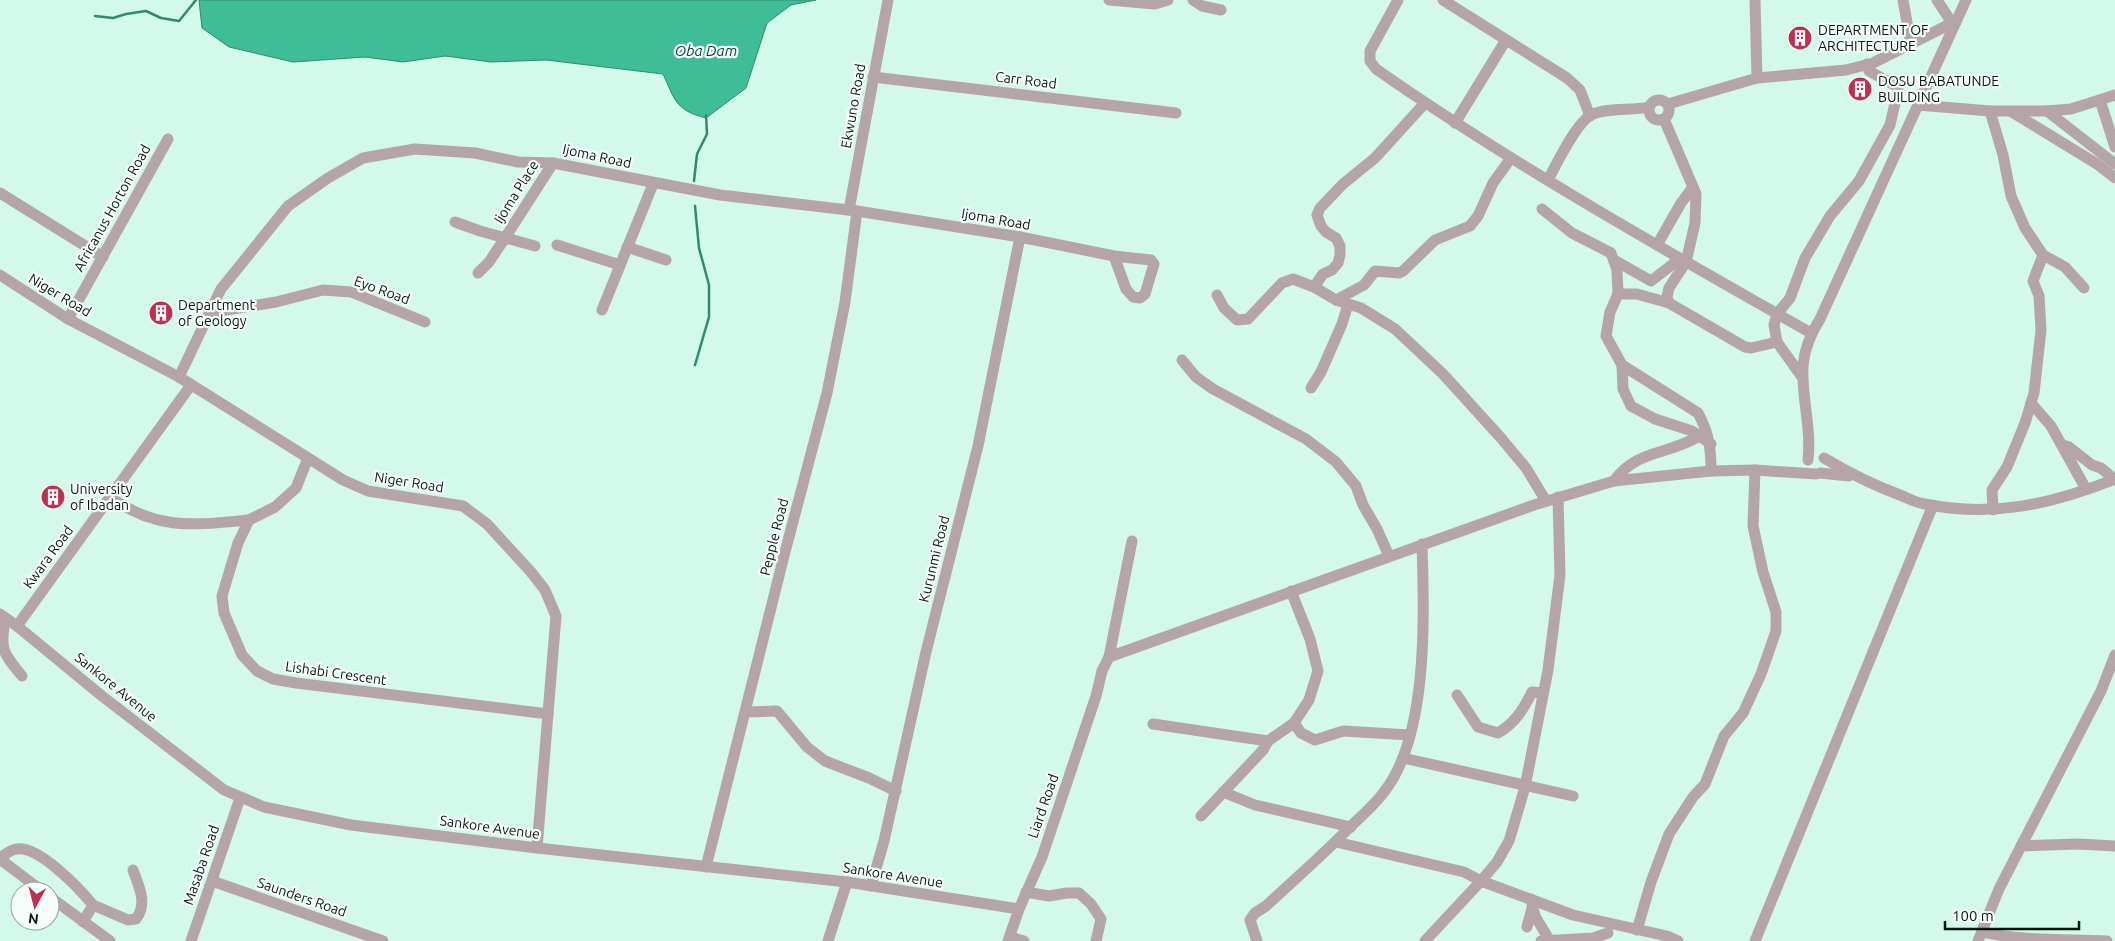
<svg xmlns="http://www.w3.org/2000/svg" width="2115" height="941" font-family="Ubuntu,sans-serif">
  <rect width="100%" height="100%" fill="#d2f9e9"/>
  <path fill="#3fbd97" stroke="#2e8b6e" d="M199,0H816L791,5L767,23L746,88L706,118C675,110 675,100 663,74L546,60L491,62L445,56L403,62L365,57L293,62L229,47L202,28Z"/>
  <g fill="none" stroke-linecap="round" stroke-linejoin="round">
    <g stroke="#2e8b6e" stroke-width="2.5">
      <path d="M95,16L113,18L126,14L146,11L161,18L179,21L196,0"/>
      <path d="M694,181L697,154L707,134L706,115"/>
      <path d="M695,365L709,317V285L699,248L695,206"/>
    </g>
    <g stroke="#b6a5a6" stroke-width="11">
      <path d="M1109,0L1155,4L1168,0"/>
      <path d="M1193,0L1202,6L1221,10"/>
      <path d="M1398,0L1370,51V61L1376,69C1515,166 1663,249 1811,333"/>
      <path d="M1443,0L1567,78L1580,90L1590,116"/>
      <path d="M1755,0L1757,78"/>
      <path d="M1903,0L1911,45"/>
      <path d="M1937,0L1952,23"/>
      <path d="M873,77L1176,113"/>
      <circle cx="1659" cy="110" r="10"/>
      <path d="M2100,100L2115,147"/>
      <path d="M1668,104L1757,78L1846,70L1873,63L1956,21"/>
      <path d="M1918,105L1990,111H2047L2071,109L2115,95"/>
      <path d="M1990,111L2003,155L2011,196L2025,228L2043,255L2065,267L2084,288"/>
      <path d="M2047,111L2115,164"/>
      <path d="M2012,112L2097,164L2115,178"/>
      <path d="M1664,119L1696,194L1695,223L1686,262L1669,288L1667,297L1669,303"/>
      <path d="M1455,123L1506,40"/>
      <path d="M1548,180C1556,165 1576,123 1591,115C1608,107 1631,111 1649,107"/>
      <path d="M0,193L103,257"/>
      <path d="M1542,209L1572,233L1611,253L1617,270L1618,294"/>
      <path d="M849,210L888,0"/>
      <path d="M455,222L480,231L535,246"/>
      <path d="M557,245L620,265"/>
      <path d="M1657,245L1681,203L1693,187"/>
      <path d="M627,247L666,260"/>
      <path d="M1614,260L1651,281L1673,264L1677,257"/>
      <path d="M478,273L489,262L505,238L553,163"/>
      <path d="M0,275L68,319L179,377L343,480L368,491L463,506L487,524L531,572L545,590L556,616L537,848"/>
      <path d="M1314,287L1323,274L1332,270L1338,263L1340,255V246L1336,238L1326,232L1321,226L1317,215L1320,208L1343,184L1375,158L1425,103"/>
      <path d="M1217,295L1224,308L1237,320L1248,319L1282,283L1293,279L1314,287L1336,300L1361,308L1395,329L1443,374L1501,438L1526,468L1546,501"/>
      <path d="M1336,300L1364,285L1375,271L1399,273L1403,271L1435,240L1470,226L1478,216L1493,183L1511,158"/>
      <path d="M602,310L653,184"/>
      <path d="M209,313L276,302L323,290L351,292L425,322"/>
      <path d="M68,319L168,139"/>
      <path d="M1182,360L1196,377L1213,389L1306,439L1336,462L1356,486L1363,505L1377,529L1389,556"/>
      <path d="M1622,365L1623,389L1631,406L1655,419L1692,431L1711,444"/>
      <path d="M179,377L221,289L288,206L328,178L363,158L415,149L475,153L518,162L553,163L720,195L857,211L1020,237L1114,256L1126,289L1133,297L1140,298L1145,294L1154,264L1151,260L1114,256"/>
      <path d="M1802,377L1777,342L1774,325L1777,314L1790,298L1805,258L1830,216L1859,181L1890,125L1898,90L1896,86L1869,71L1867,64"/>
      <path d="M1311,388L1321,372L1342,324L1348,304"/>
      <path d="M2031,403L2051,426L2086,489"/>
      <path d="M2063,445L2069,447L2092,465L2101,468L2114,479"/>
      <path d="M308,458L296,488L275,507L249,520L238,543L222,596L224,613L242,655L257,671L273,679L296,683L548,714"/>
      <path d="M1824,458C1849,473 1873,485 1900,495C1908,498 1916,503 1925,504C1992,518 2052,504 2115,479"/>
      <path d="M1808,460C1809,450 1809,439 1808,429C1804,384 1794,360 1820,319L1966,0"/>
      <path d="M1711,471C1711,449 1709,433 1698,413L1622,365L1606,336L1610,312L1618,294H1637L1669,303L1745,347L1751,348L1777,342"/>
      <path d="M1820,473L1849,476"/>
      <path d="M1614,481C1637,449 1669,455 1699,436"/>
      <path d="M110,497C157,531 195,525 249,520"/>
      <path d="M1993,510L1992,490L2007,467L2025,423L2034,393L2041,330L2039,296L2033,281L2043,255"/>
      <path d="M0,614L17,626L102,696L224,790L264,807L351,825L537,848L847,882L1019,909"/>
      <path d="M5,618C1,650 1,651 22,676"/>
      <path d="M17,626L191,385"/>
      <path d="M1109,657L1132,541"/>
      <path d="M1457,695L1478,727L1498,733C1515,723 1523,710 1532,692L1543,693"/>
      <path d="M746,712L777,711L807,747L825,761L869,778L896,791"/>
      <path d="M1294,723L1301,733L1315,740L1343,731L1410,735"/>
      <path d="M1153,724L1268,741"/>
      <path d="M1403,758L1573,796"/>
      <path d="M1223,792L1255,805L1351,827"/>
      <path d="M1201,816L1263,750L1268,741L1294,723L1309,700L1318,671L1310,639L1291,591"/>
      <path d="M1336,842L1464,872L1481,881L1573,915L1667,936L1678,941"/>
      <path d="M2021,846L2078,844L2115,846"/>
      <path d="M0,858C5,855 11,849 17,849C39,846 79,888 93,905L83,922"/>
      <path d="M0,859L42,891"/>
      <path d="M706,867L785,552L827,393L845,302L857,211"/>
      <path d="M212,881L383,941"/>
      <path d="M871,886L884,841L926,652L978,446L1020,237"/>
      <path d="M1026,892L1049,896L1067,893H1079L1091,904L1101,919L1096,941"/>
      <path d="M50,897L110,941"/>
      <path d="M1531,899L1535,916L1550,941"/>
      <path d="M93,905L128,920L136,919C148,903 139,887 133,870"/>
      <path d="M1527,927L1532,908"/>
      <path d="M1637,930L1651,882L1669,834L1693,797L1705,784L1724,736L1743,713L1761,674L1776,631V612L1763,572L1753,526L1755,470"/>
      <path d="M1982,932C2022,941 2066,939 2107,941"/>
      <path d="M1010,937L1024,941"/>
      <path d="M191,941L240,798"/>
      <path d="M828,941L847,882"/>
      <path d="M1008,941L1019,909L1042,857L1096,696L1102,671L1109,657L1534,505L1614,481L1711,471L1755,470L1816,474"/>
      <path d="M1257,941L1250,920L1255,913L1266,906C1295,879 1325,853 1352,825C1363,815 1375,804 1384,792C1429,735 1424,614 1422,544"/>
      <path d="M1425,941L1481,881L1497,862L1509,841L1525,787L1548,670L1560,575L1558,497"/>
      <path d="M1541,941L1593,938L1608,933"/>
      <path d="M1755,941L1933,505"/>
      <path d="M1978,941L1999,889L2101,691L2115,655"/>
    </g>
  </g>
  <defs>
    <symbol id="building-disc" viewBox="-11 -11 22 22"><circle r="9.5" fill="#bf2f50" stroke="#f6fefb"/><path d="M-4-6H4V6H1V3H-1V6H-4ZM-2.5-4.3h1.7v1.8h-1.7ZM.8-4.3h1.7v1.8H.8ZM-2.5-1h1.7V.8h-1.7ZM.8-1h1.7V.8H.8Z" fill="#fff"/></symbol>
  </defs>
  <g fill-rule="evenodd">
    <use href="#building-disc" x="1786" y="24" width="28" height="28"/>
    <use href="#building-disc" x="1846" y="75" width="28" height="28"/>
    <use href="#building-disc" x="147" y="299" width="28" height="28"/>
    <use href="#building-disc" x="39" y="483" width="28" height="28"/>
  </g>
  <g text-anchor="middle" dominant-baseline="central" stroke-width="4.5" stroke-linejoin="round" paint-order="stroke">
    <g font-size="14" fill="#071510" stroke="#f6fefb" text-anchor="start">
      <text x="1818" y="30">DEPARTMENT OF<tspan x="1818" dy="16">ARCHITECTURE</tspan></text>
      <text x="1878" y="81">DOSU BABATUNDE<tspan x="1878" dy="16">BUILDING</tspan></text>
      <text x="178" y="305">Department<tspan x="178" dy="16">of Geology</tspan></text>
      <text x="70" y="489">University<tspan x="70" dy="16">of Ibadan</tspan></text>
    </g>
    <g font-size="14" fill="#071510" stroke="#f6fefb">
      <text transform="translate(1026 80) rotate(7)">Carr Road</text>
      <text transform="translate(853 106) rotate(-80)">Ekwuno Road</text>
      <text transform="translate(597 156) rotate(12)">Ijoma Road</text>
      <text transform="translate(516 192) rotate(-58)">Ijoma Place</text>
      <text transform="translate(112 208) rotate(-61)">Africanus Horton Road</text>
      <text transform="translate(996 219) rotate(10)">Ijoma Road</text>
      <text transform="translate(382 290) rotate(20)">Eyo Road</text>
      <text transform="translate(60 295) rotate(31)">Niger Road</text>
      <text transform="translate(409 482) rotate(9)">Niger Road</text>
      <text transform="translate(774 537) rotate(-76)">Pepple Road</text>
      <text transform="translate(48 557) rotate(-54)">Kwara Road</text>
      <text transform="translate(934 559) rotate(-76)">Kurunmi Road</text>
      <text transform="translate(336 673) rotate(8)">Lishabi Crescent</text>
      <text transform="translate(116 687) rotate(39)">Sankore Avenue</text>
      <text transform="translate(1043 806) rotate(-71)">Liard Road</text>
      <text transform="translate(490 827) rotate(8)">Sankore Avenue</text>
      <text transform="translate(201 865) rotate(-71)">Masaba Road</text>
      <text transform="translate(893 875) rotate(9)">Sankore Avenue</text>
      <text transform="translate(302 897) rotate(19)">Saunders Road</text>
    </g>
    <g font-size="15" font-style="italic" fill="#073f2f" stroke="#f6fefb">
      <text x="706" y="50">Oba Dam</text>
    </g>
  </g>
  <g transform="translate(35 906) rotate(187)"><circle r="24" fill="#f6fefb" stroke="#96a19d"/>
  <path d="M0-4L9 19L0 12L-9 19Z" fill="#bf2f50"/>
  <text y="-8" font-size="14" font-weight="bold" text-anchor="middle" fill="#071510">N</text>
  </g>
  <path d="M1945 921v8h134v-8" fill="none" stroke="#071510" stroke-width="2.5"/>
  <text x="1952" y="921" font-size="15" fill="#071510" stroke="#f6fefb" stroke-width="4" paint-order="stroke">100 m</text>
</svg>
